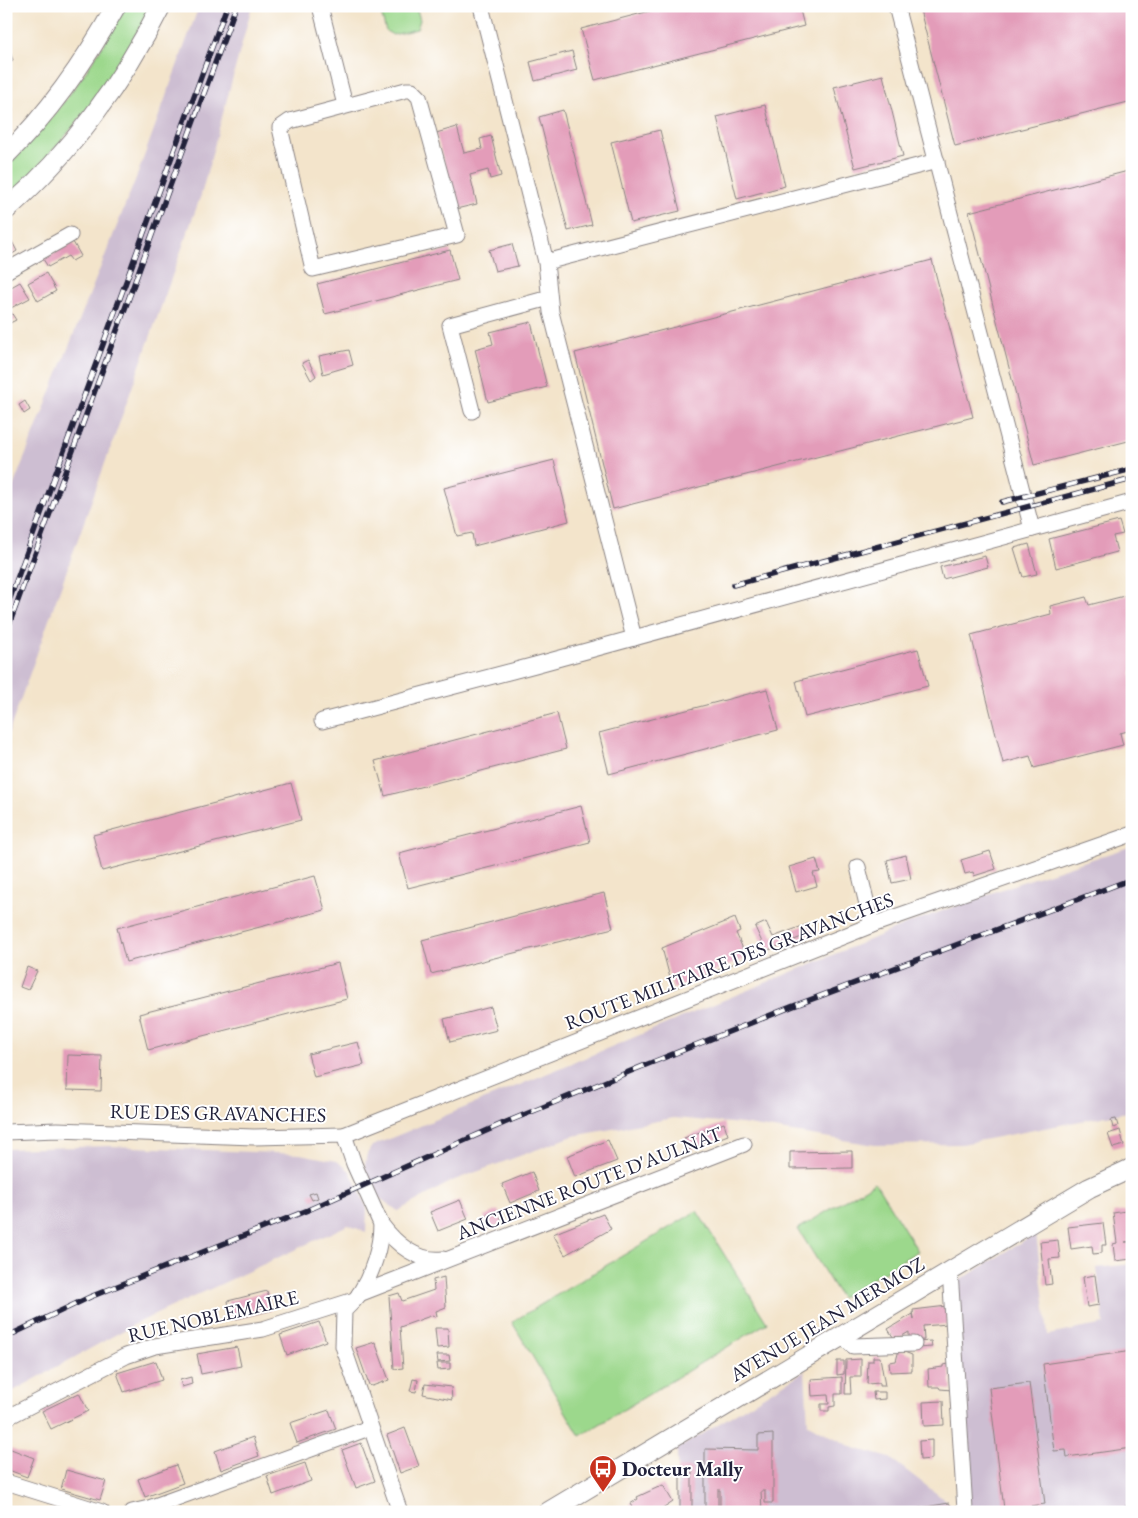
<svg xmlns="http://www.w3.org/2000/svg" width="1138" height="1518" font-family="'EB Garamond',serif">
  <rect width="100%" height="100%" fill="#fff"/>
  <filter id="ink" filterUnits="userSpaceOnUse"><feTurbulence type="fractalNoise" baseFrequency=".02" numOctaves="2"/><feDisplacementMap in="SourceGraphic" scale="10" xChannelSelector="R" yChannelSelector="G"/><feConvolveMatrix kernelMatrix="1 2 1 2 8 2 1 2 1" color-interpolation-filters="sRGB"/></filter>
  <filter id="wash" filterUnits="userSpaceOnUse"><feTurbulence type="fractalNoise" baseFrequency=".0096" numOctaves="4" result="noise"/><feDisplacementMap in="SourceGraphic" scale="20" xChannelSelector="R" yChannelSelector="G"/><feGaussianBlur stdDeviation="1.12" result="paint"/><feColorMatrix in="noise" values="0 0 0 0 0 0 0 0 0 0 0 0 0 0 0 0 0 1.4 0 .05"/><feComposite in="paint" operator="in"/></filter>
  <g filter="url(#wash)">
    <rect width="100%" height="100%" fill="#f3e4cb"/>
    <g fill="#cdbed2">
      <path d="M199,6H252L201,195L6,740V504L138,173Z"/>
      <path d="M1132,846V1111L962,1144L875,1145L742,1124L674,1118L573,1136L452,1181L398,1211L374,1194L366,1177L365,1164L367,1154L372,1146L912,922L1019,883Z"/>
      <path d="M111,1146L300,1154L337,1161L350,1171L367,1208L366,1232L348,1225L135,1324L6,1395V1149Z"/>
      <path d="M1036,1233L1048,1335L1104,1324L1097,1268L1132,1264V1512H959L951,1286Z"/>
      <path d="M805,1371L808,1424L854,1448L890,1458L949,1503L955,1512H678L677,1449Z"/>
    </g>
    <g fill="#9cd88c" stroke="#5f7d64">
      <path d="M126,6H152C138,30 125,56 109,79C79,123 44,162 6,199V167C54,121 94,64 126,6Z"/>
      <path d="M379,6H416L420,20L417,29L393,35L386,31Z"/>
      <path d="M875,1182L918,1251L841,1298L798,1229Z"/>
      <path d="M697,1211L767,1323L580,1436L512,1322Z"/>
    </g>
    <g id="blocks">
      <g fill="#e39cb9">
        <path d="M649,6H799L804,26L595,80L581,29L650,11Z"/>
        <path d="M919,6H1132V101L955,146Z"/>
        <path d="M6,42L13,60L6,64Z"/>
        <path d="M572,51L577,70L535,81L530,62Z"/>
        <path d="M883,75L903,156L855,168L834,87Z"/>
        <path d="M6,100L13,110L6,114Z"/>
        <path d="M765,105L785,186L737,199L717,117Z"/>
        <path d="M563,110L592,225L568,231L539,117Z"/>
        <path d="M457,127L464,153L482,149L480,139L491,136L501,176L490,179L488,170L470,175L477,204L456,209L436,133Z"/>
        <path d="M660,130L680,211L631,223L611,142Z"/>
        <path d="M1132,170V440L1034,465L969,212Z"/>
        <path d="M9,236L17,251L6,258V237Z"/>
        <path d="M73,242L81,256L72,261L68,256L48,267L43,259Z"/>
        <path d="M512,244L518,266L495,271L489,250Z"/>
        <path d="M450,250L458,280L325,314L317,284Z"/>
        <path d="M932,260L973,417L613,509L575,353Z"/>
        <path d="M46,273L56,291L38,301L28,283Z"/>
        <path d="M20,282L30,298L9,309L16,320L8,324L6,321V290Z"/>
        <path d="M531,322L547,387L488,402L475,349L493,344L490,332Z"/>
        <path d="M349,350L353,365L323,374L319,356Z"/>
        <path d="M308,360L316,376L311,380L302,363Z"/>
        <path d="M25,401L30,410L24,414L19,405Z"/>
        <path d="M554,460L569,521L474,546L472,533L457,536L444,488Z"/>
        <path d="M1119,521L1123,534L1113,536L1117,552L1056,568L1049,539Z"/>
        <path d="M1029,544L1037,574L1023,577L1014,548Z"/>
        <path d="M985,556L988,567L943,579L940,567Z"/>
        <path d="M1132,594V730L1120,733L1123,745L1034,768L1030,756L1003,763L971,635L1051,614L1050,606L1086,597L1089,605Z"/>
        <path d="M918,649L928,686L805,717L796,681Z"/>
        <path d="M767,689L778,730L609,774L599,733Z"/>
        <path d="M557,713L566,749L385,796L375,761Z"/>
        <path d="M291,783L301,820L102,871L93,835Z"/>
        <path d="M581,806L590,842L408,888L399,853Z"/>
        <path d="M990,851L996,869L974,876L973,872L965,874L961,860Z"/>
        <path d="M906,855L911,879L892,883L887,860Z"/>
        <path d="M816,859L820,872L813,873L817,886L796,892L789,867Z"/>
        <path d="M315,876L325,910L126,962L117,928Z"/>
        <path d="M604,893L613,928L431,974L422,940Z"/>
        <path d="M735,918L740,931L736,933L747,958L673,989L662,948Z"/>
        <path d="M766,922L773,937L808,924L812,933L766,951L755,927Z"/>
        <path d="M338,963L347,999L148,1050L139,1014Z"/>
        <path d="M27,967L37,971L28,990L20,987Z"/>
        <path d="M491,1007L497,1030L450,1042L444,1019Z"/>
        <path d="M358,1042L364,1065L314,1077L308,1054Z"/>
        <path d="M68,1055L102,1056L101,1091L67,1090Z"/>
        <path d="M1116,1119L1118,1126L1113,1128L1111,1120Z"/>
        <path d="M724,1123L728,1135L689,1150L684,1138Z"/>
        <path d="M1120,1130L1124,1145L1113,1148L1108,1134Z"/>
        <path d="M608,1140L617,1161L575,1177L567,1156Z"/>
        <path d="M852,1151V1168L790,1169V1152Z"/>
        <path d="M532,1172L539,1191L510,1203L502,1184Z"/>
        <path d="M316,1192L318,1198L312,1200L309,1194Z"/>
        <path d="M460,1200L468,1219L438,1231L430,1212Z"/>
        <path d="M498,1210L503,1223L489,1229L484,1216Z"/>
        <path d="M1132,1210V1241L1125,1242H1132V1259L1115,1261L1113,1244L1117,1243L1113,1213Z"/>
        <path d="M603,1214L611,1229L565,1255L553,1234Z"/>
        <path d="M1103,1223L1106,1245H1102V1253L1093,1254L1092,1246L1071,1249L1068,1227Z"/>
        <path d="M1058,1240L1060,1258L1049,1259L1052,1284L1045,1285L1040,1242Z"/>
        <path d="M1095,1275L1099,1305L1087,1307L1083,1277Z"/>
        <path d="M444,1277L446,1307L436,1311L437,1316L434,1317L433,1315L400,1327L403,1368L394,1369L389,1296L399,1293L402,1301L434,1290L433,1280Z"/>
        <path d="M267,1291L272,1310L232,1320L228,1301Z"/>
        <path d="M947,1306L948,1324L923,1326L924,1340L909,1341V1332L895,1340L888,1329L913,1314L914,1320L913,1310Z"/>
        <path d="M319,1322L326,1341L287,1355L280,1335Z"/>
        <path d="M435,1328H448L449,1347L437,1348Z"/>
        <path d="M931,1341L932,1347L917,1348L916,1342Z"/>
        <path d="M375,1342L389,1380L372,1386L369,1385L356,1348Z"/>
        <path d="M237,1347L241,1366L201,1374L197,1354Z"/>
        <path d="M899,1350L912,1355V1371L890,1372L889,1362L896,1361Z"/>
        <path d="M1132,1351V1448L1067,1457L1066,1450L1054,1451L1043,1364Z"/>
        <path d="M437,1355H449L450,1361L438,1362Z"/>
        <path d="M873,1357H880L885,1386H880V1383L867,1384L868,1361H873Z"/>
        <path d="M861,1359V1377H850L851,1394H845L846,1360Z"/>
        <path d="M156,1361L162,1380L124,1392L117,1373Z"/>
        <path d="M837,1361H844V1374L837,1375Z"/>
        <path d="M437,1363H450V1369L438,1370Z"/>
        <path d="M949,1364L952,1390L940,1389L939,1387H929L928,1369L943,1367V1365Z"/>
        <path d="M191,1377L192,1384L182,1387L180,1380Z"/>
        <path d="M842,1377V1394H835V1406L829,1407V1411H821V1404H829L828,1395L812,1396L811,1379Z"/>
        <path d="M413,1379L418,1380L416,1392L410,1391Z"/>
        <path d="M1029,1383L1045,1504L1031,1506L1032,1509L1023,1510L1022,1507L1004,1509L989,1388Z"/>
        <path d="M425,1384L451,1387L452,1400L423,1394Z"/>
        <path d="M873,1392H885V1399L874,1400Z"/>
        <path d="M79,1393L88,1411L51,1429L42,1411Z"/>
        <path d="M943,1401L944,1425L924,1426L923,1402Z"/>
        <path d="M329,1410L336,1429L297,1443L290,1423Z"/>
        <path d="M405,1428L419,1466L400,1473L387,1435Z"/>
        <path d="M773,1434V1503H765V1491H761L762,1512H720V1490H718V1512H705V1449L758,1450V1435Z"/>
        <path d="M253,1437L259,1456L221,1470L215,1451Z"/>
        <path d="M932,1440V1459L920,1460L919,1441Z"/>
        <path d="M361,1443L375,1481L356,1488L342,1450Z"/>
        <path d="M6,1447L34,1458L27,1477L6,1469Z"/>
        <path d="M305,1463L311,1481L273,1495L267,1476Z"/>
        <path d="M176,1465L183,1483L145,1497L138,1479Z"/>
        <path d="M677,1467L692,1468V1512H680V1474H677Z"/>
        <path d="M66,1470L106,1481L100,1500L61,1489Z"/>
        <path d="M663,1485L673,1502L658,1512H635L630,1504L638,1499L637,1497Z"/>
        <path d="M949,1503L955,1512H902V1511Z"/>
      </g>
    </g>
  </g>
  <g filter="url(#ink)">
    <use href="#blocks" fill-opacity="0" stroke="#8a8383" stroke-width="1"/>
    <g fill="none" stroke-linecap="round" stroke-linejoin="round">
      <defs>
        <g id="minor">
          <path d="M320,6L345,105"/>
          <path d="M481,6L546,262L551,312L634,638"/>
          <path d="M896,6L1032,529"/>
          <path d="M406,90H412L419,97L457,235L313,269L280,128L290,121Z"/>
          <path d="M546,262L937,161"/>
          <path d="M6,271L70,235"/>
          <path d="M472,411L450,325L549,298"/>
          <path d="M322,721L535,665L1132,502"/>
          <path d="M858,867L872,925"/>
          <path d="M6,1132L57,1130L254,1137L344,1135L354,1164L381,1224C381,1247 372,1274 360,1293C356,1300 349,1305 344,1311L343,1346L400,1512"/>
          <path d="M344,1135L872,925L1132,834"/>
          <path d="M381,1224C396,1244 417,1262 443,1259"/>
          <path d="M950,1271L965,1510"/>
          <path d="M359,1294L744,1144"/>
          <path d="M843,1337L853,1346L914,1344"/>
          <path d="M6,1418L126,1356L155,1346L263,1329L351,1301"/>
          <path d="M6,1482L102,1512"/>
          <path d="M132,1512L149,1508L369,1428"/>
          <path d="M1131,1512H1132"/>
        </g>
        <g id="major">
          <path d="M6,155C50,112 86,60 116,6"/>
          <path d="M6,210C70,154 123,82 161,6"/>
          <path d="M548,1512L1089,1188L1132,1168"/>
        </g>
      </defs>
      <use href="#minor" stroke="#8a8383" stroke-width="17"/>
      <use href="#major" stroke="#8a8383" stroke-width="21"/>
      <use href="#minor" stroke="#fff" stroke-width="15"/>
      <use href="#major" stroke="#fff" stroke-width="19"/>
      <defs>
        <g id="rail">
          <path d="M1002,502L1132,469"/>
          <path d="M733,585L1132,479"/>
          <path d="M6,609L227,6"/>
          <path d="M6,633L236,6"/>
          <path d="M6,1337L90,1297L308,1210L504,1123L648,1064L791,1007L1132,879"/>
        </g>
      </defs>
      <use href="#rail" stroke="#22223b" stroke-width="5.5"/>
      <use href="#rail" stroke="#fff" stroke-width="4" stroke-dasharray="11" stroke-linecap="butt"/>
    </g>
  </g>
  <defs>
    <symbol id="bus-pin" viewBox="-11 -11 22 30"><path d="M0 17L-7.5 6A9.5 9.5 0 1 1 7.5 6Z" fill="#c8321e" stroke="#fff"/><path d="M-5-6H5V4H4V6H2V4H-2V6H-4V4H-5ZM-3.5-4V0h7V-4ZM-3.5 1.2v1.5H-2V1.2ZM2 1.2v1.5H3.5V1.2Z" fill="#fff"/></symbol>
  </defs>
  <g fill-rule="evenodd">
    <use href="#bus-pin" x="587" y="1453" width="32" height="43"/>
  </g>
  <g text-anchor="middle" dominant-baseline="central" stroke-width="4" stroke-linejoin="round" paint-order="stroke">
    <g font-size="20" fill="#22223b" stroke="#fff">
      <text transform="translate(729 961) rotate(-21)">ROUTE MILITAIRE DES GRAVANCHES</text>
      <text transform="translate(218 1113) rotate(1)">RUE DES GRAVANCHES</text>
      <text transform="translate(589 1183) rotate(-21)">ANCIENNE ROUTE D'AULNAT</text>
      <text transform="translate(213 1316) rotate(-13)">RUE NOBLEMAIRE</text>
      <text transform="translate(827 1319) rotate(-31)">AVENUE JEAN MERMOZ</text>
    </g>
    <g font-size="20" font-weight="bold" fill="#22223b" stroke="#fff" text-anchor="start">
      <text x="622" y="1469">Docteur Mally</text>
    </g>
  </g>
  <rect width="1138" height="1518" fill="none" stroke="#fff" stroke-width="25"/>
</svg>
